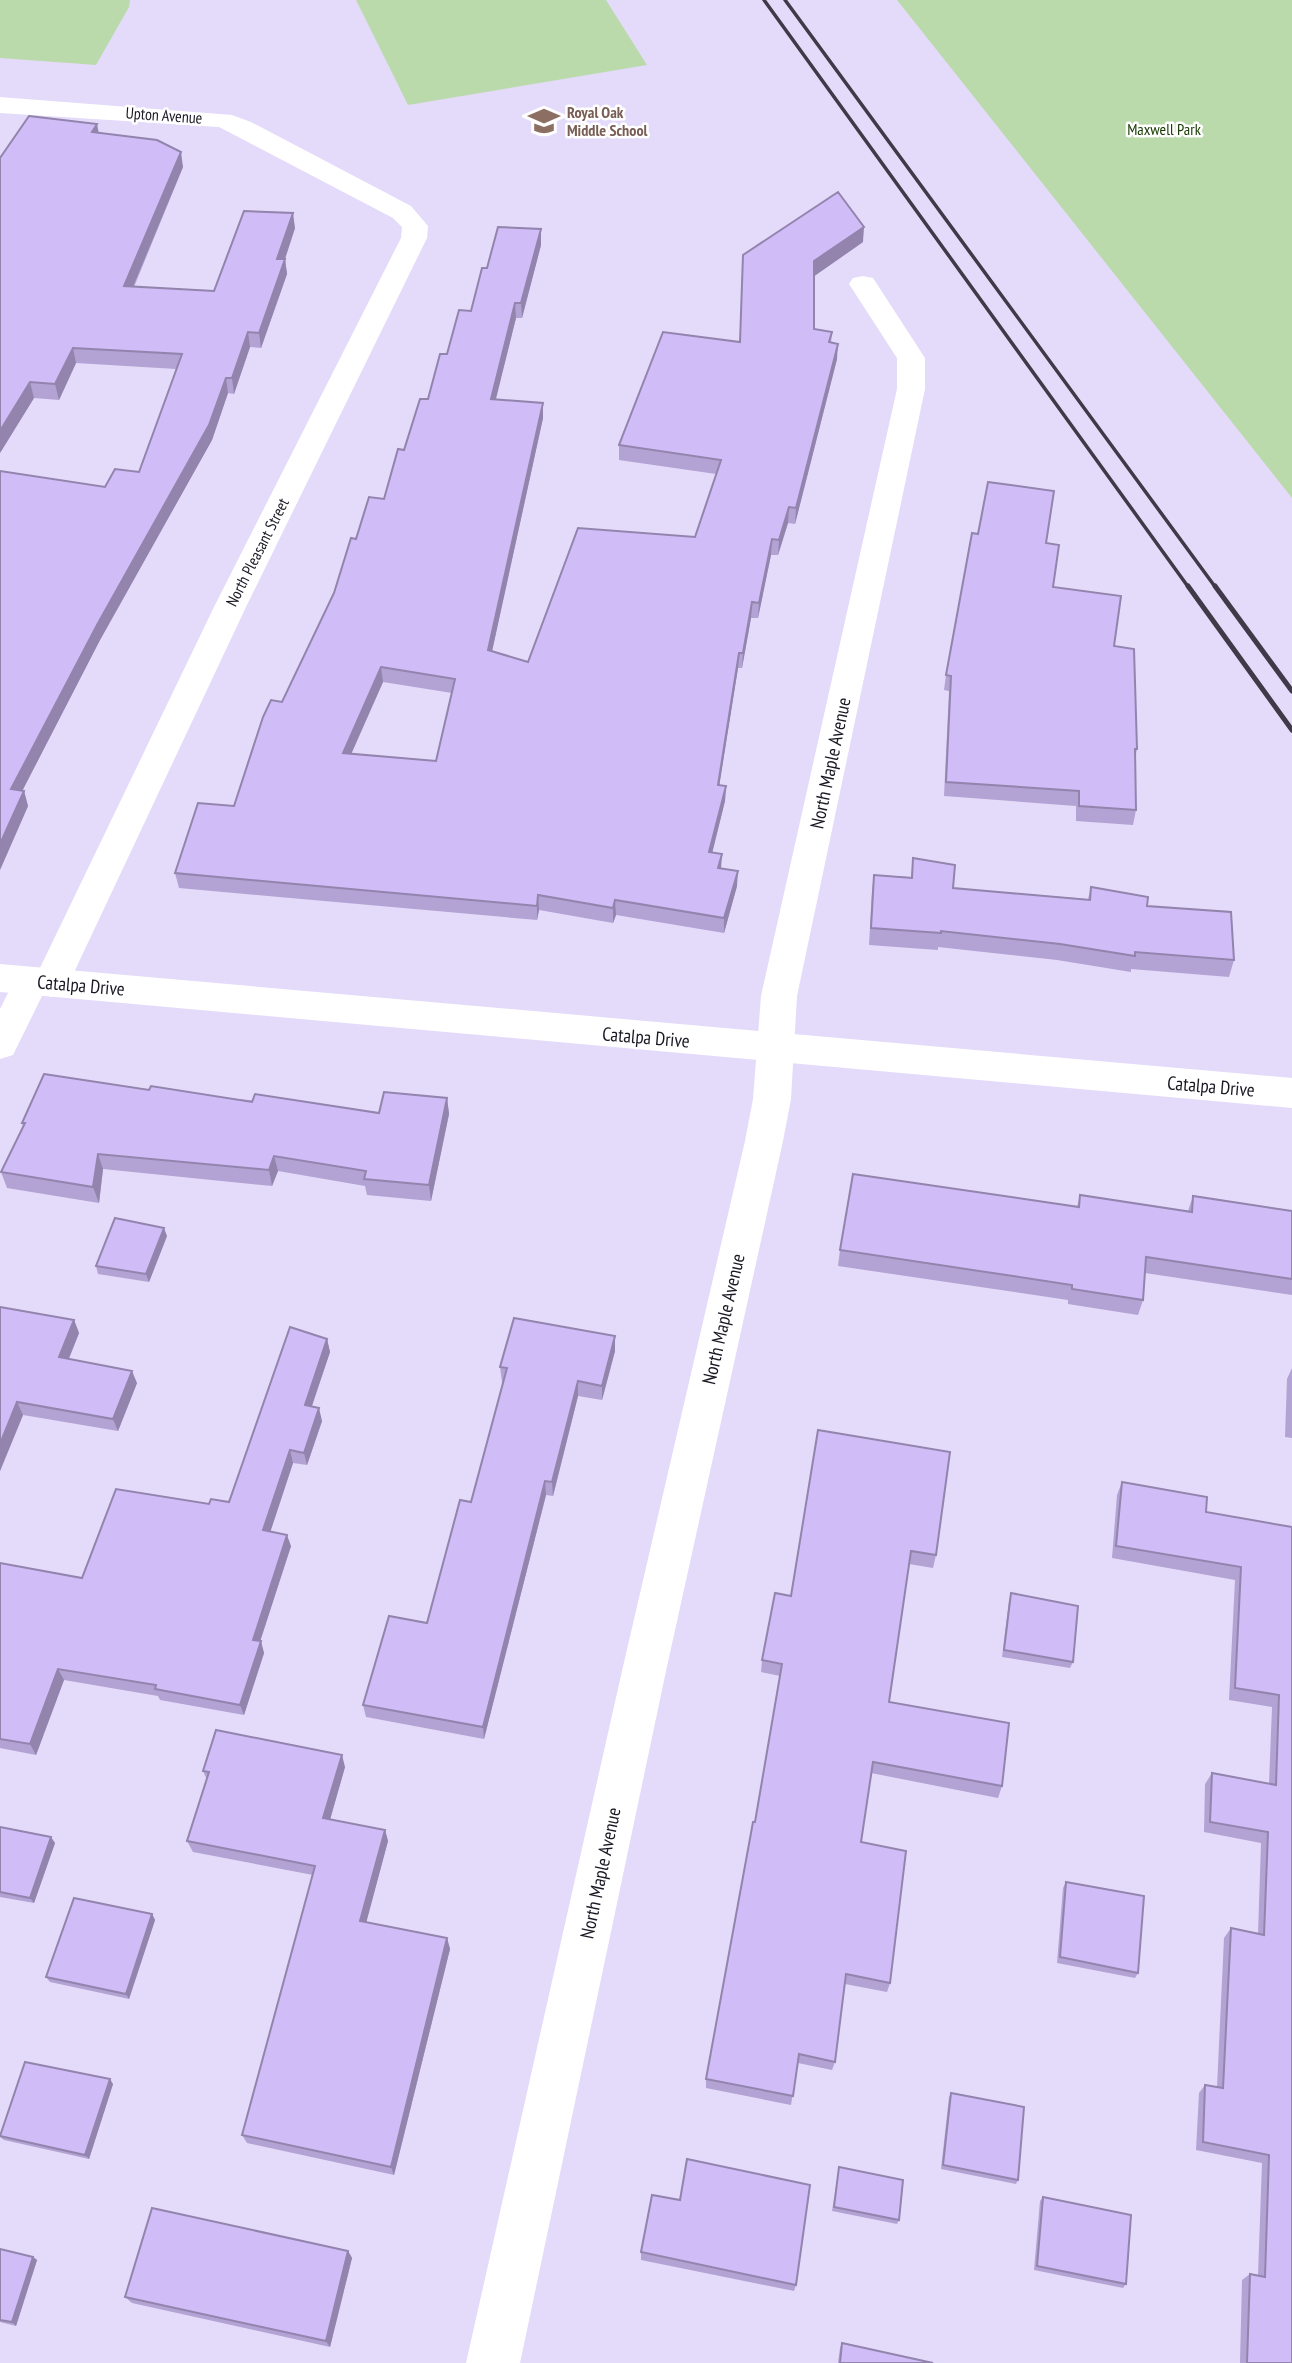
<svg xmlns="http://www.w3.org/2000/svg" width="1292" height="2363" font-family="'PT Sans Narrow',sans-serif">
  <rect width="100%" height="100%" fill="#e4dbfa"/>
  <g fill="#bbdaac">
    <path d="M0,0H130L129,7L96,65L0,58Z"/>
    <path d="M356,0H606L647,65L408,105Z"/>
    <path d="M897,0H1292V498Z"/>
  </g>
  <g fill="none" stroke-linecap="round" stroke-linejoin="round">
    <g fill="#fff" fill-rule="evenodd">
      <path d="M0,97L232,115L251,122L411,206L428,226L427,238L246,607L69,983L64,993L51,997L43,994L13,1055L0,1059V1009L19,971L32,967L39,970L214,607L401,238L402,227L393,218L219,127L0,113Z"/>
      <path d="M863,276L873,278L925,358V389L797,996L791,1099L783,1141L666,1671L520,2363H466L622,1671L745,1141L753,1099L761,996L897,389V358L849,284L853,278Z"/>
    </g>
    <path fill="#fff" fill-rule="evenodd" d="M0,964L1292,1078V1108L0,992Z"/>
    <g stroke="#3e3a48" stroke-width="3.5">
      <path d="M764,0L1189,588"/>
      <path d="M785,0L1216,588"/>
    </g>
    <g stroke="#3e3a48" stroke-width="5">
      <path d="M1188,586L1292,730"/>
      <path d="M1215,586L1292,691"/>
    </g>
  </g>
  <g fill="#b3a2d4" fill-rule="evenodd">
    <path d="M99,133L183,167L134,287L214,291L295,228L285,259L287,274L261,348L250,347L234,394L228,393L212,440L100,640L22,791H24L28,806L0,870L105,487L139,472L176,369L76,363L59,400L34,398L0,453Z"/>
    <path d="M541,229V245L522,318H516L495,400L543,418L492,651L528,662L695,537L716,474L619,460V445L740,342L743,255L863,242L814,276V329L832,332L831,343L837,359L795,524L788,523L778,555H771L758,618H751L742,668H738L719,785L726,786L725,801L712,852L721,868L737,886L724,933L616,915L613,923L539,910L537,920L179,888L175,873L234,806L282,702L334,593L356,539L384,499L447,354L471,311L487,268ZM383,682L452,693L436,761L351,754Z"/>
    <path d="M978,534L1046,543L1053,587L1114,646L1137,749L1135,758L1136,810L1133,825L1076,821V806L944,796L949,691L944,690L946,675Z"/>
    <path d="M913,858L953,888L1088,899L1091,887L1147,906L1234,960L1229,977L1131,969V972L1057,960L938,947V950L869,945L872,891L874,875L911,877Z"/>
    <path d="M149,1090L379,1113L447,1098L449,1114L431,1201L367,1195L365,1186L278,1171L272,1186L103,1169L99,1203L7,1188L1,1172L23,1126L22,1123Z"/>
    <path d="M1080,1195L1188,1211L1193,1196L1292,1211V1295L1145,1273L1143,1300L1138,1315L1068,1304V1300L838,1266L840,1250L1077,1207Z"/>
    <path d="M167,1236L149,1282L98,1274L96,1266Z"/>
    <path d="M0,1307L74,1320L79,1333L69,1359L137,1383L118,1431L23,1415L0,1471Z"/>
    <path d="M615,1336V1351L602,1400L578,1396L553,1496L546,1495L484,1739L366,1717L363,1705L427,1623L471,1502L504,1382H502L500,1367Z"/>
    <path d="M327,1339L330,1352L311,1407L322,1421L307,1465L293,1463L270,1532L291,1546L260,1641L264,1653L244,1715L160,1700L158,1696L64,1680L36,1755L0,1748V1563L82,1578L209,1504L229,1502Z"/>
    <path d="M1292,1368V1438L1285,1437L1287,1379Z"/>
    <path d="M818,1430L936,1555L933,1568L909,1564L889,1702L1002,1786L998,1798L871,1773L861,1842L890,1983L887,1992L845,1984L835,2062L832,2070L798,2063L791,2105L706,2088V2079L755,1822L780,1676L761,1672L762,1660L791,1596Z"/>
    <path d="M1122,1482L1206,1512L1292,1527V2363H1240L1242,2280L1250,2274L1258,2275L1262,2163L1196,2150L1199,2093L1205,2085L1217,2087L1224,1938L1231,1928L1258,1933L1261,1843L1204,1832L1205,1784L1212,1773L1269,1784L1272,1707L1229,1700L1235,1580L1112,1558L1117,1495Z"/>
    <path d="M1011,1593L1073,1662L1070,1668L1002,1657L1009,1600Z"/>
    <path d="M345,1767L330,1820L385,1830L388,1841L366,1922L447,1938L450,1949L394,2175L247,2143L242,2135L313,1875L193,1852L187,1841L207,1780L203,1771Z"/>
    <path d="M0,1827L55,1843L34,1903L0,1897Z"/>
    <path d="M1066,1882L1138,1973L1135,1978L1057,1963L1063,1888Z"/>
    <path d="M152,1914L155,1920L129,1999L50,1982L46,1977Z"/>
    <path d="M113,2084L89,2159L4,2140L0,2137Z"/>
    <path d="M951,2093L1018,2180L1016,2184L941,2169L949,2097Z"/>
    <path d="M839,2167L899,2220L897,2224L832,2211Z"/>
    <path d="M1043,2197L1126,2284L1123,2288L1034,2270L1040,2201Z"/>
    <path d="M0,2249L33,2257L37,2260L16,2326L0,2322Z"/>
    <path d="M348,2251L352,2258L330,2347L132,2303L125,2297Z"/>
    <path d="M641,2252L796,2285L794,2291L641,2260Z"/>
    <path d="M842,2343L933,2363H838L840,2348Z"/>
  </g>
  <g fill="#9284ad">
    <path d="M97,124L100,139L92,132Z"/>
    <path d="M181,152L183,167L127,301L124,286Z"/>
    <path d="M293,213L295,228L280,274L277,259Z"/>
    <path d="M864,227L863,242L813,277L814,261Z"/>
    <path d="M541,229V245L522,318L521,303Z"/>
    <path d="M285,259L287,274L261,348L259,333Z"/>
    <path d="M515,303L516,318L492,415L491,399Z"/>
    <path d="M248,332L250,347L234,394L232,378Z"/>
    <path d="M838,344L837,359L795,524L796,508Z"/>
    <path d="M73,348L76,363L59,400L55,384Z"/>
    <path d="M226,378L228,393L212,440L100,640L15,805L11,789Z"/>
    <path d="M30,382L34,398L0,453V431Z"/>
    <path d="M543,403V418L489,665L488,650Z"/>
    <path d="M789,507L788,523L778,555L779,540Z"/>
    <path d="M772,539L771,555L758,618L759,603Z"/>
    <path d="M752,602L751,618L742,668L743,653Z"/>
    <path d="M739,653L738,668L717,800L718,785Z"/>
    <path d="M381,667L383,682L345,768L343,753Z"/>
    <path d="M726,786L725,801L709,866V852Z"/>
    <path d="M24,791L28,806L0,870V844Z"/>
    <path d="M722,854L721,869L718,868Z"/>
    <path d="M738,871L737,886L724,933V918Z"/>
    <path d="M538,895L539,910L537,920V906Z"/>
    <path d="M615,900L616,915L613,923V908Z"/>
    <path d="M447,1098L449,1114L431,1201L429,1185Z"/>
    <path d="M98,1154L103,1169L99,1203L93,1187Z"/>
    <path d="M274,1156L278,1171L272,1186L269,1170Z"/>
    <path d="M164,1228L167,1236L149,1282L146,1274Z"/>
    <path d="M74,1320L79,1333L64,1370L59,1357Z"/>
    <path d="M615,1336V1351L602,1400V1386Z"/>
    <path d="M327,1339L330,1352L308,1418L305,1405Z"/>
    <path d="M132,1371L137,1383L118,1431L113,1419Z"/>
    <path d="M578,1381V1396L553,1496L552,1482Z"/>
    <path d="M17,1402L23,1415L0,1471V1444Z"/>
    <path d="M319,1408L322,1421L307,1465L304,1453Z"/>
    <path d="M290,1450L293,1463L267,1542L263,1530Z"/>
    <path d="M545,1481L546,1495L484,1739L483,1727Z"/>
    <path d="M287,1535L291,1546L257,1651L253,1640Z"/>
    <path d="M261,1641L264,1653L244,1715L240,1705Z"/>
    <path d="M58,1669L64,1680L36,1755L30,1744Z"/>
    <path d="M342,1755L345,1767L327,1830L323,1818Z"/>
    <path d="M385,1830L388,1841L364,1931L360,1921Z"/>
    <path d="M51,1837L55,1843L34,1903L30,1898Z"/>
    <path d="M152,1914L155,1920L129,1999L126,1994Z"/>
    <path d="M447,1938L450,1949L394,2175L391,2167Z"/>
    <path d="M110,2079L113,2084L89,2159L85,2155Z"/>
    <path d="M348,2251L352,2258L330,2347L326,2341Z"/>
    <path d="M33,2257L37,2260L16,2326L12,2322Z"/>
  </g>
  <g fill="#d0bcf7" stroke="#9284ad" stroke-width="2" fill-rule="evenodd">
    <path d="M29,116L97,124L92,132L157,140L181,152L124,286L214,291L244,211L293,213L277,259H285L259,333L248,332L232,378H226L209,425L97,625L11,789L24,791L0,844V471L105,487L115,469L139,472L182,354L73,348L55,384L30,382L0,431V158Z"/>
    <path d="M838,192L864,227L814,261V329L832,332L829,342L838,344L796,508L789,507L779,540L772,539L759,603L752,602L743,653H739L718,785L726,786L709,852L722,854L718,868L738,871L724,918L615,900L613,908L538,895L537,906L175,873L198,803L234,806L263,717L271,700L282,702L334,593L351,538L356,539L369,497L384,499L398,449L404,450L420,399H428L440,354H447L459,310L471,311L482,268H487L498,227L541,229L521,303H515L491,399L543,403L488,650L528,662L578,528L695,537L721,460L619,445L663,332L740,342L743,255ZM381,667L455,679L436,761L343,753Z"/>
    <path d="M988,482L1054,491L1046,543L1059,545L1053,587L1121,596L1114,646L1134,649L1137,749H1135L1136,810L1079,806V791L946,782L951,676L946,675L972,533L978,534Z"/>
    <path d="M913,858L955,865L953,888L1090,900L1091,887L1148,897L1147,906L1231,912L1234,960L1135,952V956L1060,944L941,931V933L871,928L874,875L912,878Z"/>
    <path d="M44,1074L149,1090L151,1086L252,1102L255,1094L379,1113L384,1092L447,1098L429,1185L364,1179L366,1171L274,1156L269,1170L98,1154L93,1187L1,1172L25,1123H22Z"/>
    <path d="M853,1174L1079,1207L1080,1195L1192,1212L1193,1196L1292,1211V1279L1146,1257L1143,1300L1072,1289V1285L840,1250Z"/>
    <path d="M115,1218L164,1228L146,1274L96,1266Z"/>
    <path d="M0,1307L74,1320L59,1357L132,1371L113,1419L17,1402L0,1444Z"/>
    <path d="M514,1318L615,1336L602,1386L578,1381L552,1482L545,1481L483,1727L363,1705L389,1616L427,1623L460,1500L471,1502L507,1368L500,1367Z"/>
    <path d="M290,1327L327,1339L305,1405L319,1408L304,1453L290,1450L263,1530L287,1535L253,1640L261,1641L240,1705L155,1689L156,1685L58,1669L30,1744L0,1739V1563L82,1578L116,1489L209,1504L211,1499L229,1502Z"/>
    <path d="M818,1430L950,1452L936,1555L911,1551L889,1702L1009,1723L1002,1786L873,1762L861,1842L906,1851L890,1983L846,1974L835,2062L799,2054L793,2096L706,2079L753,1822H755L782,1664L762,1660L775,1593L791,1596Z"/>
    <path d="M1122,1482L1207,1497L1206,1512L1292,1527V2363H1247L1250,2274L1265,2277L1269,2155L1203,2142L1205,2085L1223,2088L1231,1928L1264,1935L1268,1832L1210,1822L1212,1773L1276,1785L1279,1695L1235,1688L1241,1567L1116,1546Z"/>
    <path d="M1011,1593L1078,1606L1073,1662L1004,1650Z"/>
    <path d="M216,1730L342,1755L323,1818L385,1830L360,1921L447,1938L391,2167L242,2135L315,1866L187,1841L209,1772L203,1771Z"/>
    <path d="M0,1827L51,1837L30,1898L0,1892Z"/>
    <path d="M1066,1882L1144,1896L1138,1973L1060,1957Z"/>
    <path d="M74,1898L152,1914L126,1994L46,1977Z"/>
    <path d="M25,2062L110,2079L85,2155L0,2136Z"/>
    <path d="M951,2093L1024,2107L1018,2180L943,2165Z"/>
    <path d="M687,2159L810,2185L796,2285L641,2252L652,2195L680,2200Z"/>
    <path d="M839,2167L903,2180L899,2220L834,2207Z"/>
    <path d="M1043,2197L1131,2215L1126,2284L1037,2266Z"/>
    <path d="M152,2208L348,2251L326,2341L125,2297Z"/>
    <path d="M0,2249L33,2257L12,2322L0,2320Z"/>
    <path d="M842,2343L933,2363H840Z"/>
  </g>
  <defs>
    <symbol id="school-bare" viewBox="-9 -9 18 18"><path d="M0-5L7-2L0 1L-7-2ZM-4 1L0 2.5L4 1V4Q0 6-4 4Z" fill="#8d6e63" stroke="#fff" stroke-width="2.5" paint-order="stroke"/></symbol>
  </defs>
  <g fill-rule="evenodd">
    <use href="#school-bare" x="522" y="99" width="44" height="44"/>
  </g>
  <g text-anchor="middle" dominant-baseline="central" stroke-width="5" stroke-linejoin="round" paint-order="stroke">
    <g font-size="16" font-weight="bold" fill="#785e54" stroke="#fff" text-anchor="start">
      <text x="567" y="112">Royal Oak<tspan x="567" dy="18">Middle School</tspan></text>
    </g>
    <g font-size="16" fill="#1b1823" stroke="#fff">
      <text transform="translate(164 115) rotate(4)">Upton Avenue</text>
      <text transform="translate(257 552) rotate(-63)">North Pleasant Street</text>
    </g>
    <g font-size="16" fill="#183900" stroke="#fff">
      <text x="1164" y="129">Maxwell Park</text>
    </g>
    <g font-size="19" fill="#1b1823" stroke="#fff">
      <text transform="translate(830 763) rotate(-78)">North Maple Avenue</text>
      <text transform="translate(81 985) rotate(5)">Catalpa Drive</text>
      <text transform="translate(646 1037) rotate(5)">Catalpa Drive</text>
      <text transform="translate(1211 1086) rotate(5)">Catalpa Drive</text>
      <text transform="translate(723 1319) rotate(-77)">North Maple Avenue</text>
      <text transform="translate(600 1873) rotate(-78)">North Maple Avenue</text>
    </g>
  </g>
</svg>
